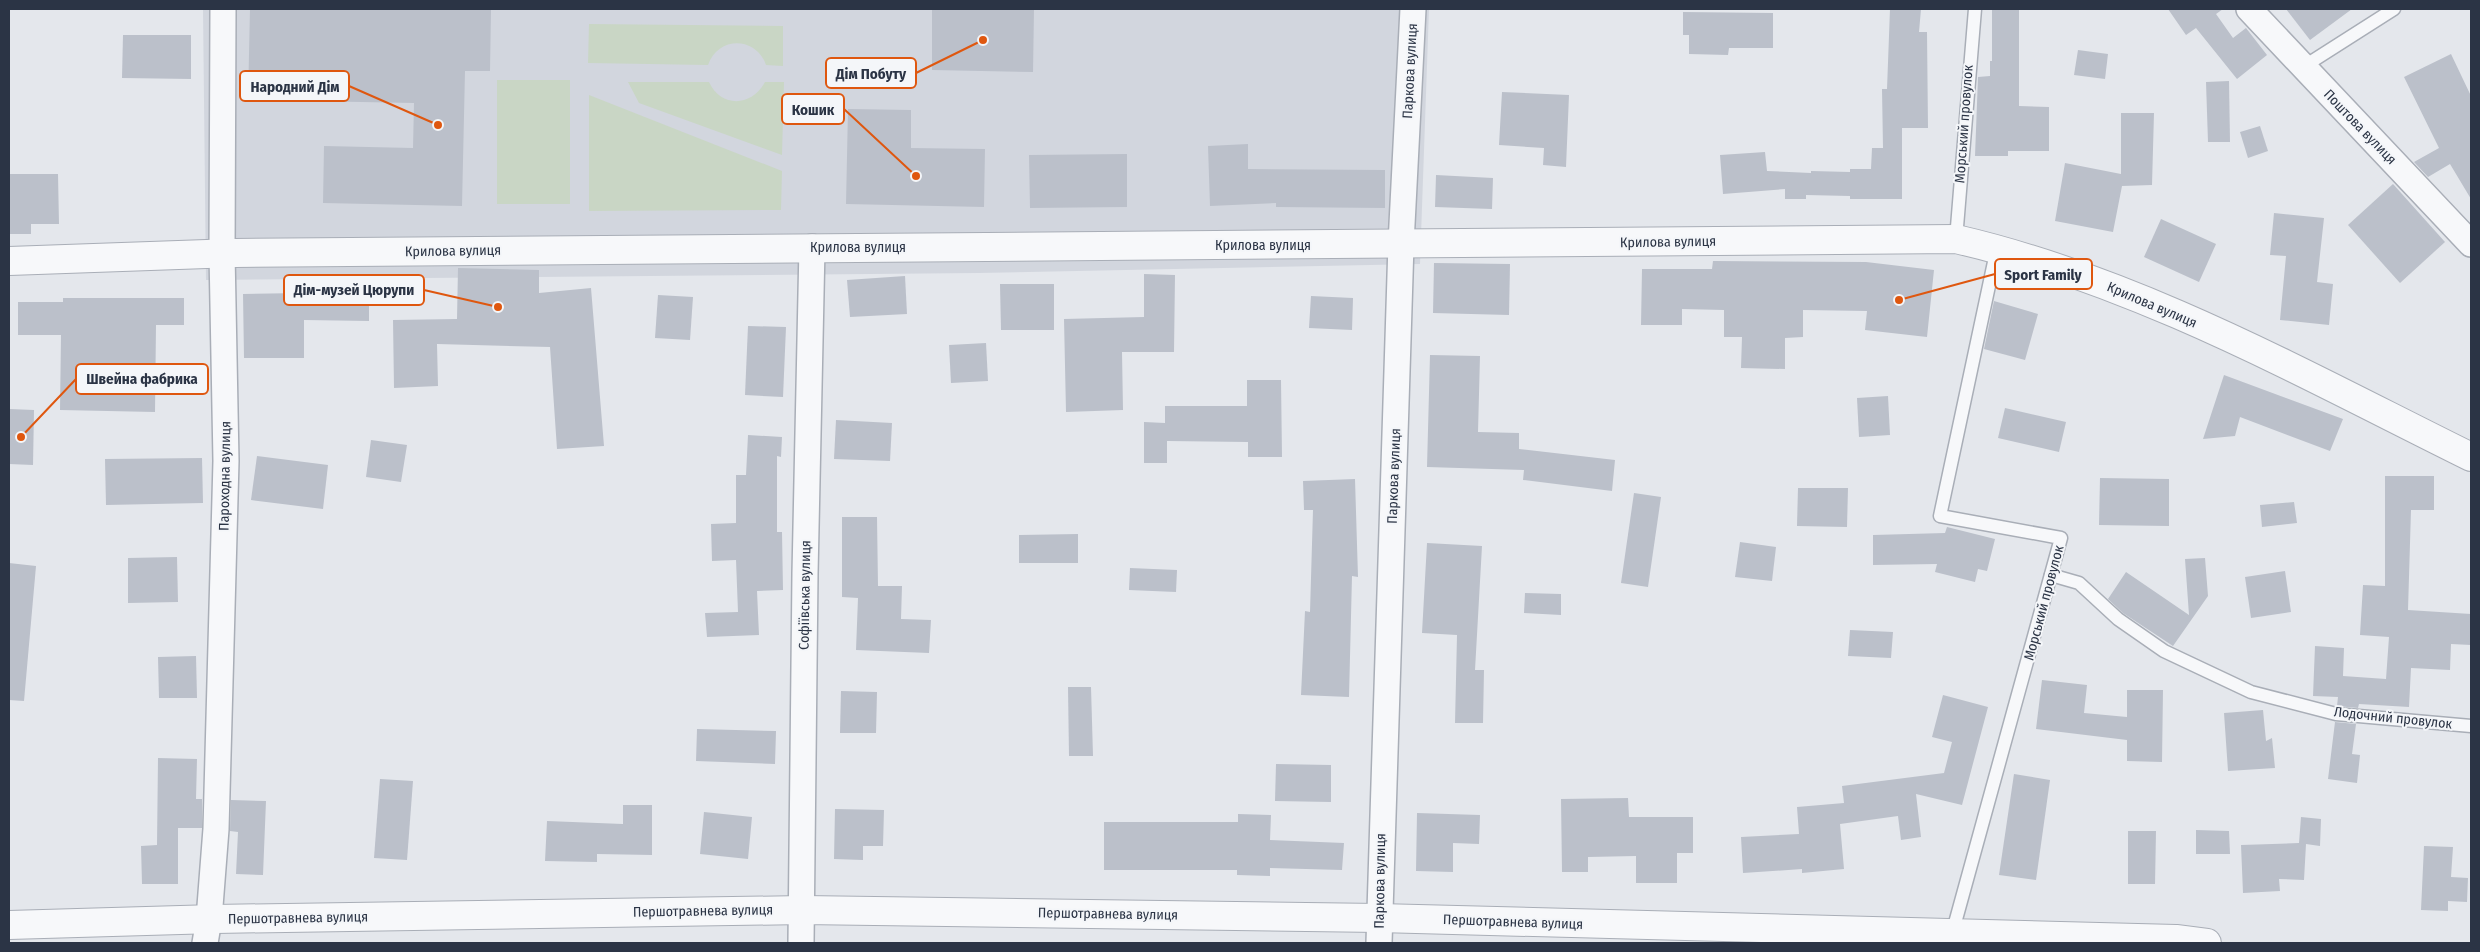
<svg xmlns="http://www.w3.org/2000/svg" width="2480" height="952" font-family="'Fira Sans Condensed',sans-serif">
  <rect width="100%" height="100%" fill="#e4e7ec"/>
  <path fill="#d2d6de" d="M203,9H1429L1420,264L978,273L206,280Z"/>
  <g fill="#c9d6c5">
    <path d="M589,24L783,26V66L766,65C756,36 718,36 708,65L588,63Z"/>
    <rect x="497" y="80" width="73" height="124"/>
    <path d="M628,82H709C721,108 752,107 765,82H784L782,155L639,103Z"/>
    <path d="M589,95L782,171L781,210L589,211Z"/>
  </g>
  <g fill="#bbc0ca">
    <path d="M250,9H491L490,71H465L462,206L323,203L324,146L413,148L414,103L248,100Z"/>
    <path d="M932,9H1034L1033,72L932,70Z"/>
    <path d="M1890,9H1921L1919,32H1927L1928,128H1902V199H1850V196L1806,195V199H1785V189L1723,194L1720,155L1765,152L1767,171L1811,173V171L1850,172V169H1871L1872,148H1883L1882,89H1887Z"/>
    <path d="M1992,9H2019V106L2049,107V151H2008V156H1975L1978,77L1990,76V61H1992Z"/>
    <path d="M2168,9H2223L2216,14L2233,38L2246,28L2267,55L2237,79L2196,28L2186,35Z"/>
    <path d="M2286,9H2352L2310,40Z"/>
    <path d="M1683,12L1773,13V48H1729L1728,55L1689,54V35H1683Z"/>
    <path d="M123,35H191V79L122,78Z"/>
    <path d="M2078,50L2108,54L2105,79L2074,75Z"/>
    <path d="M2451,54L2471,96V199L2450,164L2428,177L2414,162L2439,148L2404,77Z"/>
    <path d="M2229,81L2230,142H2208L2206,82Z"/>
    <path d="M1502,92L1569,95L1566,167L1543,165L1544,148L1499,145Z"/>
    <path d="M848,109L911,110V148L985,149L984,207L846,204Z"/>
    <path d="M2121,113H2154L2152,185L2122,186L2113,232L2055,221L2065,163L2121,174Z"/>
    <path d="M2260,126L2268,151L2248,158L2240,132Z"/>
    <path d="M1248,144V169L1385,170V208L1276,207V203L1210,206L1208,146Z"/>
    <path d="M1127,154V207L1030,208L1029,155Z"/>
    <path d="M9,174H58L59,224H31V234H9Z"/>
    <path d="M1436,175L1493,178L1492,209L1435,207Z"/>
    <path d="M2393,184L2445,242L2400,283L2348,225Z"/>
    <path d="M2274,213L2324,218L2317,282L2333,284L2329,325L2280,320L2286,256L2270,255Z"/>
    <path d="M2161,219L2216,244L2199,282L2144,257Z"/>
    <path d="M1713,261L1866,262L1934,270L1927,337L1865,330L1867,311L1803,310V337L1785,338V369L1741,368L1742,337H1724V310L1682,309V325H1641L1642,269H1712Z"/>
    <path d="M1434,263L1510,264L1509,315L1433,313Z"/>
    <path d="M458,268L539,270V293L591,288L604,446L557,449L550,347L437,344L438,386L394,388L393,320L457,319Z"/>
    <path d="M1144,274L1175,275L1174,352H1122L1123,410L1066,412L1064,319L1144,317Z"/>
    <path d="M905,276L907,314L850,317L847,280Z"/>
    <path d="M1000,284H1054V330H1001Z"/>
    <path d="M303,293L369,296V321L304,320V358H244L243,294Z"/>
    <path d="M658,295L693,297L690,340L655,338Z"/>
    <path d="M1311,296L1353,298L1352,330L1309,328Z"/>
    <path d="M63,298H184V325H156L155,412L60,410L61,335H18V302H63Z"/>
    <path d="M1994,301L2038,314L2025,360L1984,349Z"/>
    <path d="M748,326L786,327L783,397L745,395Z"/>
    <path d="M986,343L988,381L951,383L949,345Z"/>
    <path d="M1430,355L1480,356L1478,432L1519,433V449L1615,460L1612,491L1523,480L1524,470L1427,467Z"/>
    <path d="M2224,375L2343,419L2330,451L2240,417L2235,436L2203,439Z"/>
    <path d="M1247,380H1281L1282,457H1248V442L1167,441V463H1144V422L1165,423V406H1247Z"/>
    <path d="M1888,396L1890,435L1859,437L1857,398Z"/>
    <path d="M2005,408L2066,422L2059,452L1998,438Z"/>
    <path d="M9,409L34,410L33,465L9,464Z"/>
    <path d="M836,420L892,423L890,461L834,459Z"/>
    <path d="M748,435L782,437L781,457L777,456V532H782L783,590L757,591L759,635L707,637L705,613L738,612L736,560L712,561L711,524L736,523V475H746Z"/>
    <path d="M371,440L407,445L401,482L366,477Z"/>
    <path d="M257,456L328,465L323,509L251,500Z"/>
    <path d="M202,458L203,503L106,505L105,459Z"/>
    <path d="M2385,476H2434V510H2411L2408,610L2471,614V645L2451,644L2450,670L2411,668L2409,707L2359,704L2358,708L2337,706L2338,697L2313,696L2315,646L2344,648L2343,676L2386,679L2389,637L2360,635L2363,585L2385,586Z"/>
    <path d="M2100,478L2169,479V526L2099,525Z"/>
    <path d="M1355,479L1358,577L1352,576L1349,697L1301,695L1305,611L1310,612L1313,510H1304L1303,481Z"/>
    <path d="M1798,488H1848L1847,527L1797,526Z"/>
    <path d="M1634,493L1661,497L1648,587L1621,583Z"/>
    <path d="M2294,502L2297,523L2262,527L2260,505Z"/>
    <path d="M842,517H877L878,586H902L901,619L931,620L929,653L856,650L858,598L842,597Z"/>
    <path d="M1947,527L1995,539L1987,571L1978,569L1975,582L1935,572L1937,564L1873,565V535L1945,533Z"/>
    <path d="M1078,534V563H1019V535Z"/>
    <path d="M1740,542L1776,547L1772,581L1735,577Z"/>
    <path d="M1427,543L1482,546L1475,670H1484L1483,723H1455L1457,635L1422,633Z"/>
    <path d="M177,557L178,602L128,603V558Z"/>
    <path d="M2205,558L2208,596L2173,646L2123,613L2108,599L2126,572L2189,615L2185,559Z"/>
    <path d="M9,563L36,566L24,701L9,700Z"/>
    <path d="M1130,568L1177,570L1176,592L1129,590Z"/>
    <path d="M2285,571L2291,612L2251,618L2245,577Z"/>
    <path d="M1525,593L1561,594V615L1524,613Z"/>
    <path d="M1850,630L1893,632L1891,658L1848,656Z"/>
    <path d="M196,656L197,698H159L158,657Z"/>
    <path d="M2042,680L2087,685L2084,713L2127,717V690H2163L2162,762L2127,761V740L2036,729Z"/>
    <path d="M1068,687H1091L1093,756H1069Z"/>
    <path d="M841,691L877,692L876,733H840Z"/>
    <path d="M1943,695L1988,707L1962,805L1916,794L1921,837L1901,840L1898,816L1840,824L1844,869L1802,873V869L1743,873L1741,837L1799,834L1797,807L1844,803L1842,786L1944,773L1952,742L1932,737Z"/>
    <path d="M2263,710L2266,741L2272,738L2275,768L2228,771L2224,713Z"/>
    <path d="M2335,722L2356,724L2352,754L2360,755L2357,783L2328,779Z"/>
    <path d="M697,729L776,731L775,764L696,761Z"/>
    <path d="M158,758L197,759L196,799H202V828H178V884H142L141,846L157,845Z"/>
    <path d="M1276,764L1331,765V802L1275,801Z"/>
    <path d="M2014,774L2050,780L2036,880L1999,875Z"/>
    <path d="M380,779L413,781L407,860L374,858Z"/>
    <path d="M1628,798L1629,817H1693V853H1677V883H1636V856L1588,857V872H1562L1561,799Z"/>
    <path d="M231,800L266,801L263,875L236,874L238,832L230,831Z"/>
    <path d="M623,805H652V855L597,854V862L545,861L547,821L623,824Z"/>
    <path d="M835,809L884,810L883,846H863V860L834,859Z"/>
    <path d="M704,812L752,817L748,859L700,854Z"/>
    <path d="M1417,813L1480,815L1479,844L1453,843V872L1416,871Z"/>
    <path d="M1238,814L1271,815L1270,840L1344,843L1342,870L1270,868V876L1237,875V870H1104V822H1238Z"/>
    <path d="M2301,817L2321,819L2320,846L2306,844L2304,880L2279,879L2280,891L2243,893L2241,845L2299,843Z"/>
    <path d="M2196,830L2229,831L2230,854H2196Z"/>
    <path d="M2128,831H2156L2155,884H2128Z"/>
    <path d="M2424,846L2453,847L2451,877L2468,878L2467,902L2448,901V911L2421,910Z"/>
  </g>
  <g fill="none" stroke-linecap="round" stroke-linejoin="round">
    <defs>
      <g id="service">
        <path d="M2303,67L2394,9"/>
        <path d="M1956,239L1975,9"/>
        <path d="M2051,575L2079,583L2118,619L2164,651L2251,692L2336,714L2471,726"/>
        <path d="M1952,934L2061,538L1940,516L1997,248"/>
      </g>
      <g id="minor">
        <path d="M2249,9L2471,244"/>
        <path d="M205,943L209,919L216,829L226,461L222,253L223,9"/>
        <path d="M801,943L805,574L812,247"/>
        <path d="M1379,943L1401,244L1413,9"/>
      </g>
      <g id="tertiary">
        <path d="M9,261L235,253L1956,239C2138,281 2305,375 2471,457"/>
        <path d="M9,925L215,919L803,910L1379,918L2176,939L2207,943"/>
      </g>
    </defs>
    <use href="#service" stroke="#a9aeb7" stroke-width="15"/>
    <use href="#minor" stroke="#a9aeb7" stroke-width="28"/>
    <use href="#tertiary" stroke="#a9aeb7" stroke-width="30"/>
    <use href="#service" stroke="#f7f8fa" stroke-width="12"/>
    <use href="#minor" stroke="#f7f8fa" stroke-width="25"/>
    <use href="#tertiary" stroke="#f7f8fa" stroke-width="28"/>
  </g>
  <g text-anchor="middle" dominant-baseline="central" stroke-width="4" stroke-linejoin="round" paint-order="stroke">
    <g font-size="14" fill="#2b3445" stroke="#f4f6f9">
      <text transform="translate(1410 71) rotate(-87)">Паркова вулиця</text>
      <text transform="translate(1964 124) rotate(-86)">Морський провулок</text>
      <text transform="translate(2360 127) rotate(46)">Поштова вулиця</text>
      <text transform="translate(1668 242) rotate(-1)">Крилова вулиця</text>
      <text x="1263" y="245">Крилова вулиця</text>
      <text x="858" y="247">Крилова вулиця</text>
      <text transform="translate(453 251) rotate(-1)">Крилова вулиця</text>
      <text transform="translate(2152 305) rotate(23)">Крилова вулиця</text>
      <text transform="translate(225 476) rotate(-89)">Пароходна вулиця</text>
      <text transform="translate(1394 476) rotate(-88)">Паркова вулиця</text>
      <text transform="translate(805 595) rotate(-89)">Софіївська вулиця</text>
      <text transform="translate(2044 603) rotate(-75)">Морський провулок</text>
      <text transform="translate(2393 718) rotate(6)">Лодочний провулок</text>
      <text transform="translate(1380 881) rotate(-89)">Паркова вулиця</text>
      <text transform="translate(703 911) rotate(-1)">Першотравнева вулиця</text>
      <text transform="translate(1108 914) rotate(1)">Першотравнева вулиця</text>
      <text transform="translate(298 918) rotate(-1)">Першотравнева вулиця</text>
      <text transform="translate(1513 922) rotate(2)">Першотравнева вулиця</text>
    </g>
  </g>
  <path fill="none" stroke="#df570f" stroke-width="2" d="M983 40L916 73M438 125L349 86M916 176L844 109M1899 300L1995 274M498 307L424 290M21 437L76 379"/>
  <g fill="#df570f" stroke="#f4f6f9" stroke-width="2">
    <circle cx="983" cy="40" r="5"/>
    <circle cx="438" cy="125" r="5"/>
    <circle cx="916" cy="176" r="5"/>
    <circle cx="1899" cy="300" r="5"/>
    <circle cx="498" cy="307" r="5"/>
    <circle cx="21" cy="437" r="5"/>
  </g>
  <g fill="#f4f6f9" stroke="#df570f" stroke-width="2">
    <rect x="826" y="58" width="90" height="30" rx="5"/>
    <rect x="240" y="71" width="109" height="30" rx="5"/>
    <rect x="782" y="94" width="62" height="30" rx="5"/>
    <rect x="1995" y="259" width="97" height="30" rx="5"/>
    <rect x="284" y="275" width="140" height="30" rx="5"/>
    <rect x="76" y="364" width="132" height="30" rx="5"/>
  </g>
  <g font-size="15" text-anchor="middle" font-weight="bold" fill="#2b3445">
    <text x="871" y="79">Дім Побуту</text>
    <text x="295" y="92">Народний Дім</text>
    <text x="813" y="115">Кошик</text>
    <text x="2043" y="280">Sport Family</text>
    <text x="354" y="295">Дім-музей Цюрупи</text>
    <text x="142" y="384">Швейна фабрика</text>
  </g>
  <rect width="2480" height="952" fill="none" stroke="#2b3445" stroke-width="20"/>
</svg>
